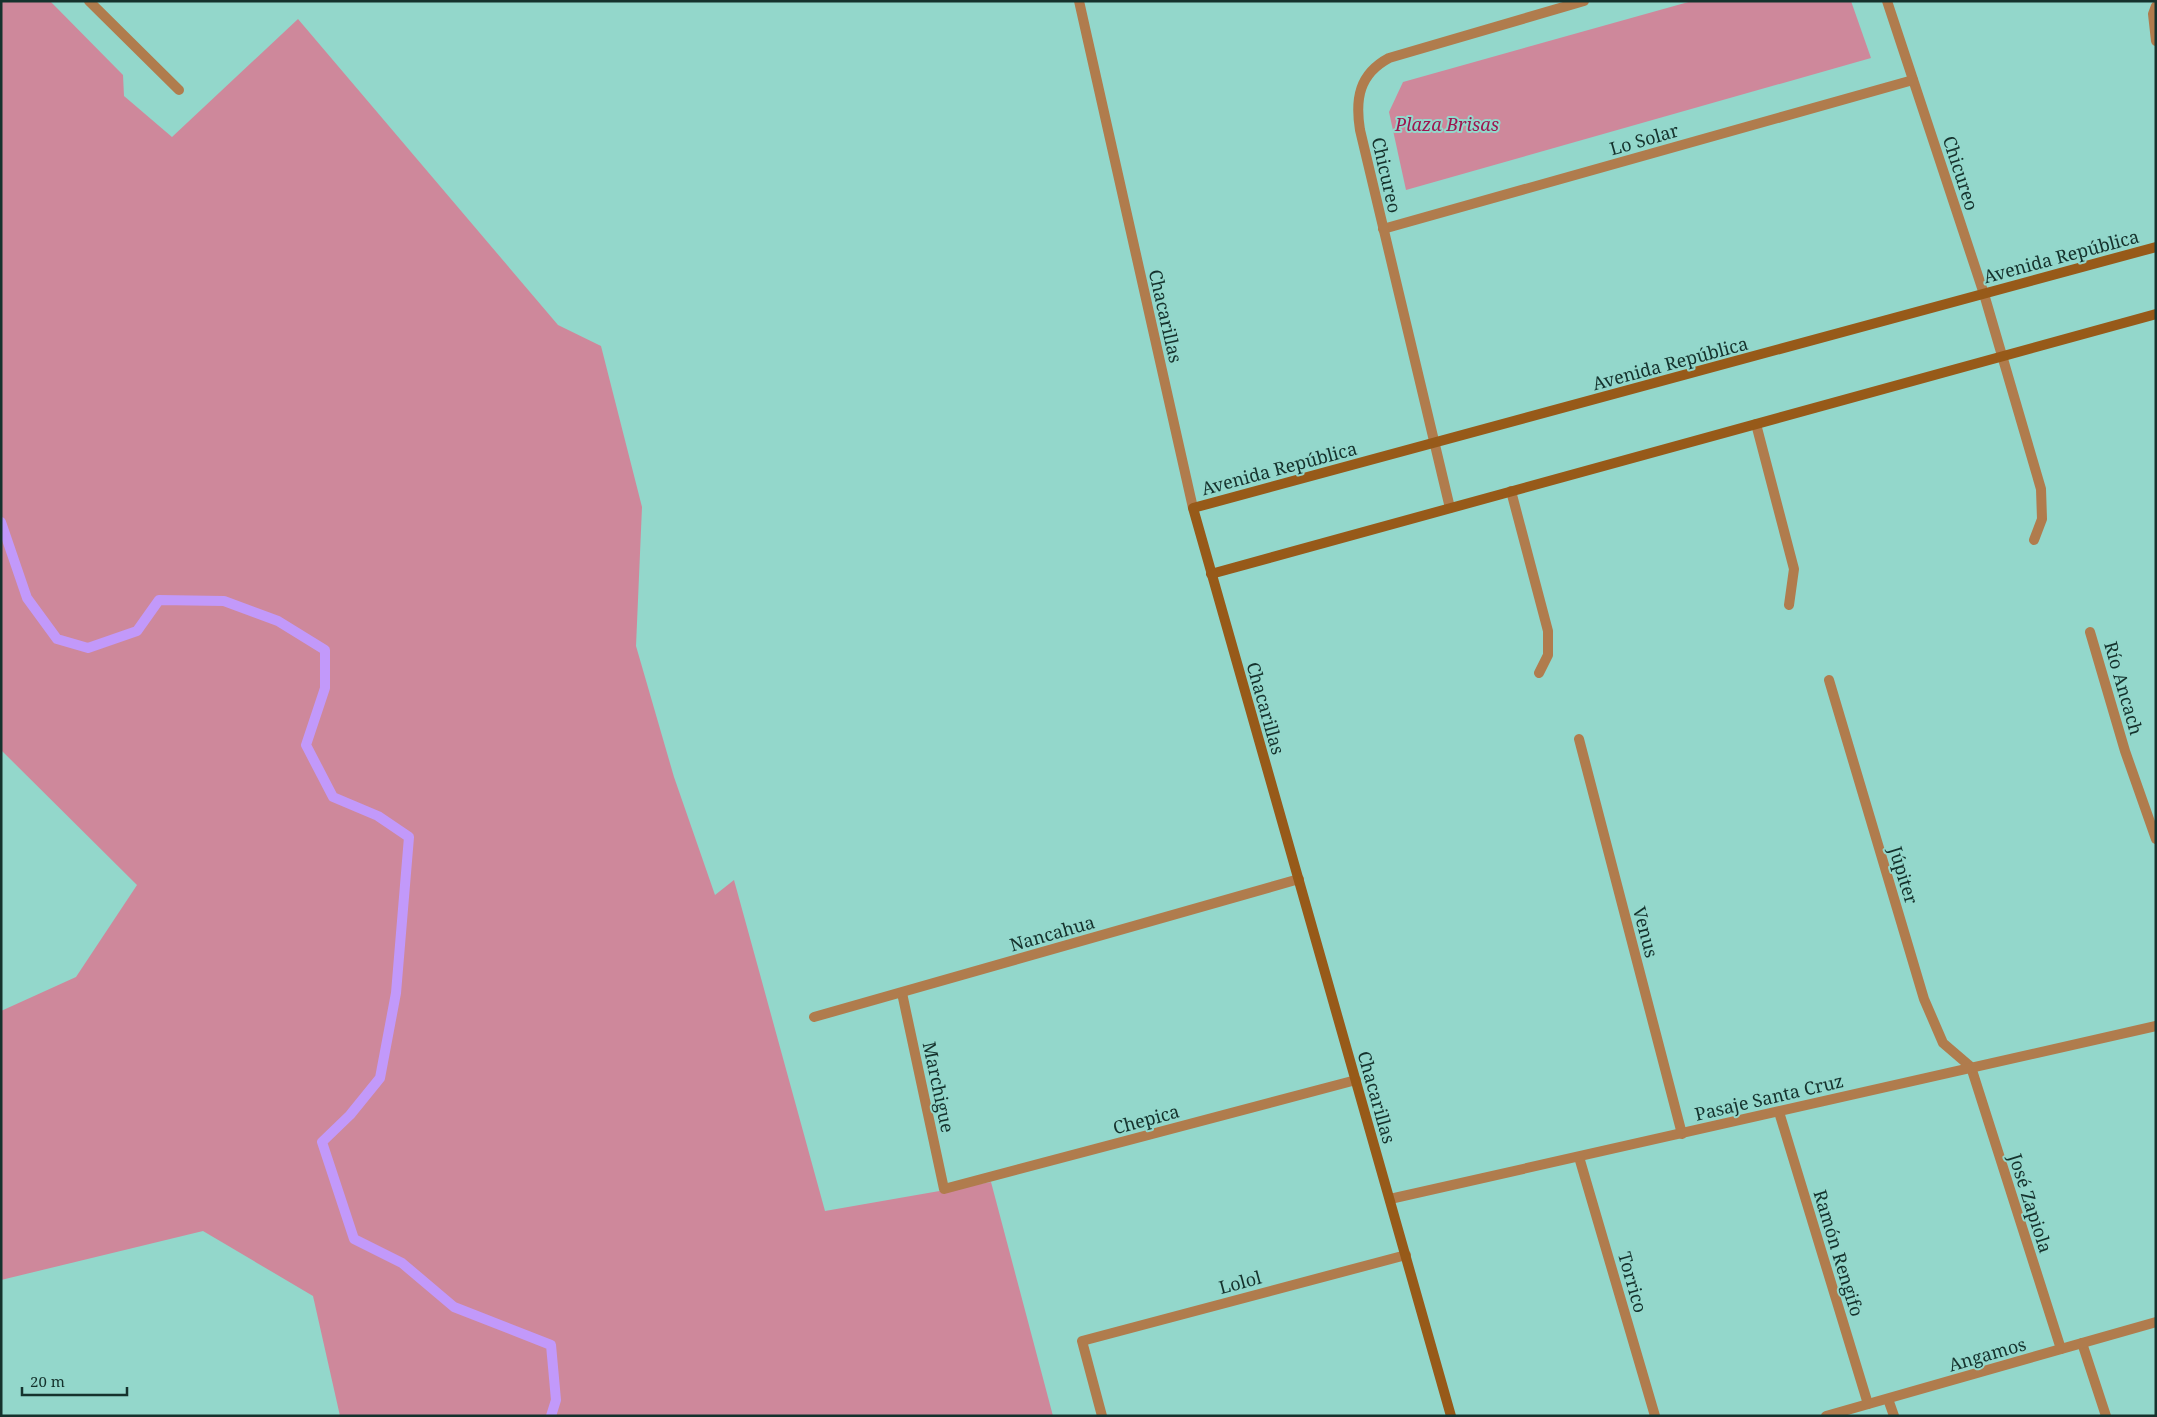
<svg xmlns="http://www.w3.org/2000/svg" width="2157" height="1417" font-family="'Noto Serif',serif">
  <rect width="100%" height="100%" fill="#93d7cb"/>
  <g fill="#ce889b">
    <path d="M1,1H50L123,75L124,96L172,137L298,19L558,325L601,346L642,507L636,646L674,777L715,895L734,880L825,1211L991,1182L1053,1416H340L313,1296L203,1231L1,1280V1011L76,977L137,885L1,750Z"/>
    <path d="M1692,1H1851L1871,58L1406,190L1389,112L1403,82Z"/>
  </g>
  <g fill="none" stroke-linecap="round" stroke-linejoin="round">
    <path stroke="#c299fa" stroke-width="10" d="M1,522L27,598L57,639L88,648L137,631L159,600L224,601L278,621L325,650V688L306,745L333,797L378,816L409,837L396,993L380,1078L350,1115L322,1142L354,1239L402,1263L454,1307L551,1345L556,1400L551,1416"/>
    <g stroke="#b07c4d" stroke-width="10">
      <path d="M89,1L179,90"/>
      <path d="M1079,1L1193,508"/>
      <path d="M1887,1L1984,294L2041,489L2042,519L2034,540"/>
      <path d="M2156,6L2153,14L2156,41"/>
      <path d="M1383,229L1913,80"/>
      <path d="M1756,424L1794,569L1789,605"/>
      <path d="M1511,491L1548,631V655L1539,673"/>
      <path d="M1450,508L1360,130C1355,99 1359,74 1389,58L1584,1"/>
      <path d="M2090,632L2125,751L2156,839"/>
      <path d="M1829,680L1924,999L1943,1043L1971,1067L2061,1349"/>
      <path d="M1579,739L1682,1134"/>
      <path d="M902,993L944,1189L1356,1080"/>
      <path d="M814,1017L1299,879"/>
      <path d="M1779,1112L1868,1404"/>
      <path d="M1579,1157L1655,1416"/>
      <path d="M1390,1199L2156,1026"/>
      <path d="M2082,1343L2106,1416"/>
      <path d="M1888,1399L1894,1416"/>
      <path d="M1102,1416L1082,1341L1406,1255"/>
      <path d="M1826,1416L2156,1322"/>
    </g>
    <g stroke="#975a19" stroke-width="10">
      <path d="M1211,574L2156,314"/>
      <path d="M1451,1416L1193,508L2156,247"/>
    </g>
  </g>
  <g text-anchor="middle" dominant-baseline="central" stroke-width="4" stroke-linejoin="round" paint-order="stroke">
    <g font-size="18" font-style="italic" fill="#9d154f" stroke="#93d7cb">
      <text x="1447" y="124">Plaza Brisas</text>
    </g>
    <g font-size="18" fill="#15322d" stroke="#93d7cb">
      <text transform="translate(1644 139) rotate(-16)">Lo Solar</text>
      <text transform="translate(1961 173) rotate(72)">Chicureo</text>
      <text transform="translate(1387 175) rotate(77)">Chicureo</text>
      <text transform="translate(2061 256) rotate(-15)">Avenida República</text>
      <text transform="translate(1166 316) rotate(77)">Chacarillas</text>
      <text transform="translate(1670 363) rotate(-15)">Avenida República</text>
      <text transform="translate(1279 468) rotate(-15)">Avenida República</text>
      <text transform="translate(2124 688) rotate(74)">Río Ancach</text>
      <text transform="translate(1266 708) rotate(74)">Chacarillas</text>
      <text transform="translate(1904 875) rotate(73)">Júpiter</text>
      <text transform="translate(1646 932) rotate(75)">Venus</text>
      <text transform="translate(1052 933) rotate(-16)">Nancahua</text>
      <text transform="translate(939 1087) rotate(78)">Marchigue</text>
      <text transform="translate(1377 1097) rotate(74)">Chacarillas</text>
      <text transform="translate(1769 1097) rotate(-13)">Pasaje Santa Cruz</text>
      <text transform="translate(1146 1119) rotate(-15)">Chepica</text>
      <text transform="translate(2031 1203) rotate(72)">José Zapiola</text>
      <text transform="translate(1839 1253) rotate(73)">Ramón Rengifo</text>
      <text transform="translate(1240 1282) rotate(-15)">Lolol</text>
      <text transform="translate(1633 1282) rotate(74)">Torrico</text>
      <text transform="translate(1987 1354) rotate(-16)">Angamos</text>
    </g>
  </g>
  <rect width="2157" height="1417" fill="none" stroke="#15322d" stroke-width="5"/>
  <path d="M22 1387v8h105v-8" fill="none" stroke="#15322d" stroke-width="2.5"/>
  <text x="30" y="1387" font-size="15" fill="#15322d" stroke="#93d7cb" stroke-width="4" paint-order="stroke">20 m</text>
</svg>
